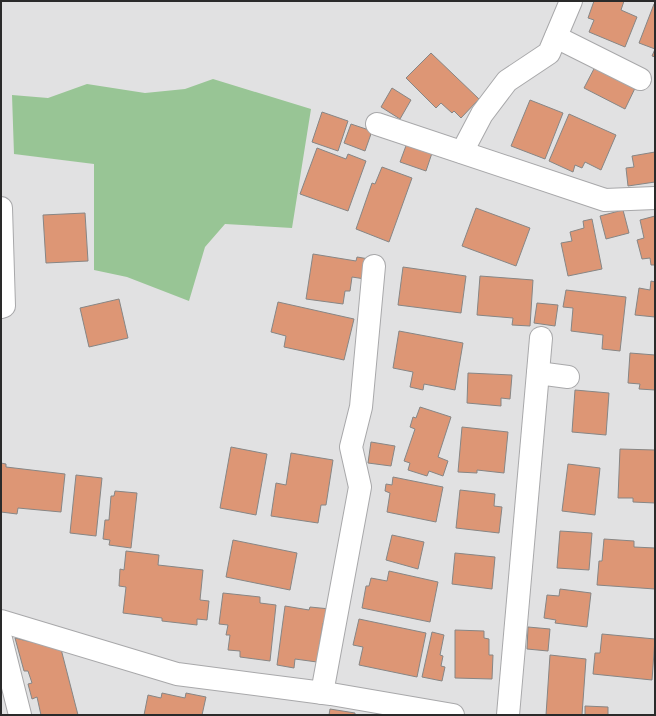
<svg xmlns="http://www.w3.org/2000/svg" width="656" height="716" font-family="'PT Sans Narrow',sans-serif">
  <rect width="100%" height="100%" fill="#e1e1e2"/>
  <path fill="#98c595" d="M213,79L311,109L292,228L225,224L205,247L189,301L127,277L94,270V164L14,154L12,95L48,98L87,84L145,93L185,89Z"/>
  <g fill="#dd9675" stroke="#878685">
    <path d="M594,1H624L621,10L637,17L625,47L589,32L594,20L588,18Z"/>
    <path d="M654,4H655V57L652,56L655,49L639,43Z"/>
    <path d="M431,53L479,99L461,118L454,111L452,113L441,103L436,108L406,78Z"/>
    <path d="M597,63L638,82L625,109L584,88Z"/>
    <path d="M392,88L411,100L400,119L381,107Z"/>
    <path d="M530,100L563,113L545,159L511,146Z"/>
    <path d="M322,112L348,121L338,151L312,142Z"/>
    <path d="M569,114L616,135L601,170L585,162L582,168L575,165L573,172L549,161Z"/>
    <path d="M351,124L372,131L365,151L344,143Z"/>
    <path d="M407,143L432,153L426,171L400,162Z"/>
    <path d="M317,148L346,159L348,154L366,161L348,211L300,194Z"/>
    <path d="M655,152V182L628,186L626,168L634,167L632,156Z"/>
    <path d="M382,167L412,178L389,242L356,229L372,183L375,184Z"/>
    <path d="M476,208L530,228L516,266L462,246Z"/>
    <path d="M623,210L629,233L606,239L600,216Z"/>
    <path d="M85,213L88,261L46,263L43,215Z"/>
    <path d="M655,216V265H651L650,258L642,259L637,240L644,238L640,220Z"/>
    <path d="M592,219L602,269L568,276L561,243L572,241L570,232L584,228L583,221Z"/>
    <path d="M313,254L356,261L357,257L369,259L365,279L352,277L350,291H345L343,304L306,299Z"/>
    <path d="M403,267L466,276L461,313L398,305Z"/>
    <path d="M480,276L533,280L530,326L512,325L513,318L477,315Z"/>
    <path d="M651,281L655,282V317L635,315L639,288L650,290Z"/>
    <path d="M566,290L626,297L620,351L602,349L603,335L571,331L573,308L563,307Z"/>
    <path d="M119,299L128,338L89,347L80,308Z"/>
    <path d="M278,302L354,319L344,360L284,347L286,336L271,332Z"/>
    <path d="M537,303L558,305L555,326L534,323Z"/>
    <path d="M399,331L463,343L455,390L424,384L423,390L410,387L413,372L393,368Z"/>
    <path d="M630,353L655,355V390L639,389L640,384L628,383Z"/>
    <path d="M468,373L512,375L510,399L501,398V406L467,403Z"/>
    <path d="M575,390L609,393L606,435L572,432Z"/>
    <path d="M420,407L451,417L438,457L448,461L443,476L429,471L427,476L408,470L410,463L404,461L415,429L410,427L413,417L416,418Z"/>
    <path d="M462,427L508,432L504,473L477,470V473L458,472Z"/>
    <path d="M371,442L395,446L391,466L368,463Z"/>
    <path d="M231,447L267,454L256,515L220,508Z"/>
    <path d="M620,449L655,450V503L633,502V498H618Z"/>
    <path d="M291,453L333,460L326,505H321L318,523L271,516L276,483L286,485Z"/>
    <path d="M1,463L6,464V467L65,474L61,512L18,508L17,514L1,512Z"/>
    <path d="M568,464L600,468L595,515L562,511Z"/>
    <path d="M76,475L102,478L96,536L70,533Z"/>
    <path d="M393,477L443,487L436,522L387,512L390,493L385,491L386,484L392,485Z"/>
    <path d="M460,490L495,494L494,506L502,507L499,533L456,528Z"/>
    <path d="M115,491L137,493L131,548L109,545L110,540L103,539L105,520H109L111,496H114Z"/>
    <path d="M560,531L592,533L589,570L557,568Z"/>
    <path d="M392,535L424,542L418,569L386,560Z"/>
    <path d="M604,539L634,541V547L655,548V589L597,585L599,561H602Z"/>
    <path d="M233,540L297,553L290,590L226,577Z"/>
    <path d="M126,551L159,555L158,565L203,570L200,600L209,601L207,620L197,619V625L162,621V618L123,613L126,587L119,586L120,569L124,570Z"/>
    <path d="M455,553L495,557L492,589L452,584Z"/>
    <path d="M389,571L438,582L430,622L362,608L366,586H369L371,578L387,581Z"/>
    <path d="M560,589L591,593L587,627L555,623L556,620L544,618L547,595L559,596Z"/>
    <path d="M223,593L260,597V603L276,605L270,661L240,657V651L228,650L230,635H226L228,625L219,624Z"/>
    <path d="M285,606L309,610L310,607L330,609L328,624L323,623L317,662L295,659L294,668L277,665Z"/>
    <path d="M359,619L426,633L417,677L359,665L363,647L353,645Z"/>
    <path d="M528,627L550,629L548,651L527,649Z"/>
    <path d="M455,630L484,631V638L489,639V655H493L492,679L455,678Z"/>
    <path d="M432,632L444,635L440,655L443,656L441,666L445,667L442,681L422,677Z"/>
    <path d="M602,634L655,639L652,680L593,674L595,653H600Z"/>
    <path d="M15,638L61,649L78,715H41L37,697L32,699L28,684L32,683L28,671H24Z"/>
    <path d="M550,655L586,659L582,715H546Z"/>
    <path d="M162,693L185,698L186,693L206,697L202,715H144L148,695L161,698Z"/>
    <path d="M585,706L608,707V715H585Z"/>
    <path d="M330,709L355,713V715H329Z"/>
  </g>
  <g fill="none" stroke-linecap="round" stroke-linejoin="round">
    <defs>
      <g id="minor">
        <path d="M556,37L640,79"/>
        <path d="M377,124L605,200L655,198"/>
        <path d="M462,152L482,114L507,81L549,53L571,1"/>
        <path d="M1,208L4,306L1,307"/>
        <path d="M538,373L568,377"/>
        <path d="M1,621L177,674L331,694L453,715"/>
        <path d="M1,639L20,715"/>
        <path d="M322,693L360,487L351,447L361,407L374,266"/>
        <path d="M508,715L541,338"/>
      </g>
    </defs>
    <use href="#minor" stroke="#a8a8aa" stroke-width="24"/>
    <use href="#minor" stroke="#fff" stroke-width="22"/>
  </g>
  <rect width="656" height="716" fill="none" stroke="#2a2a2a" stroke-width="4"/>
</svg>
